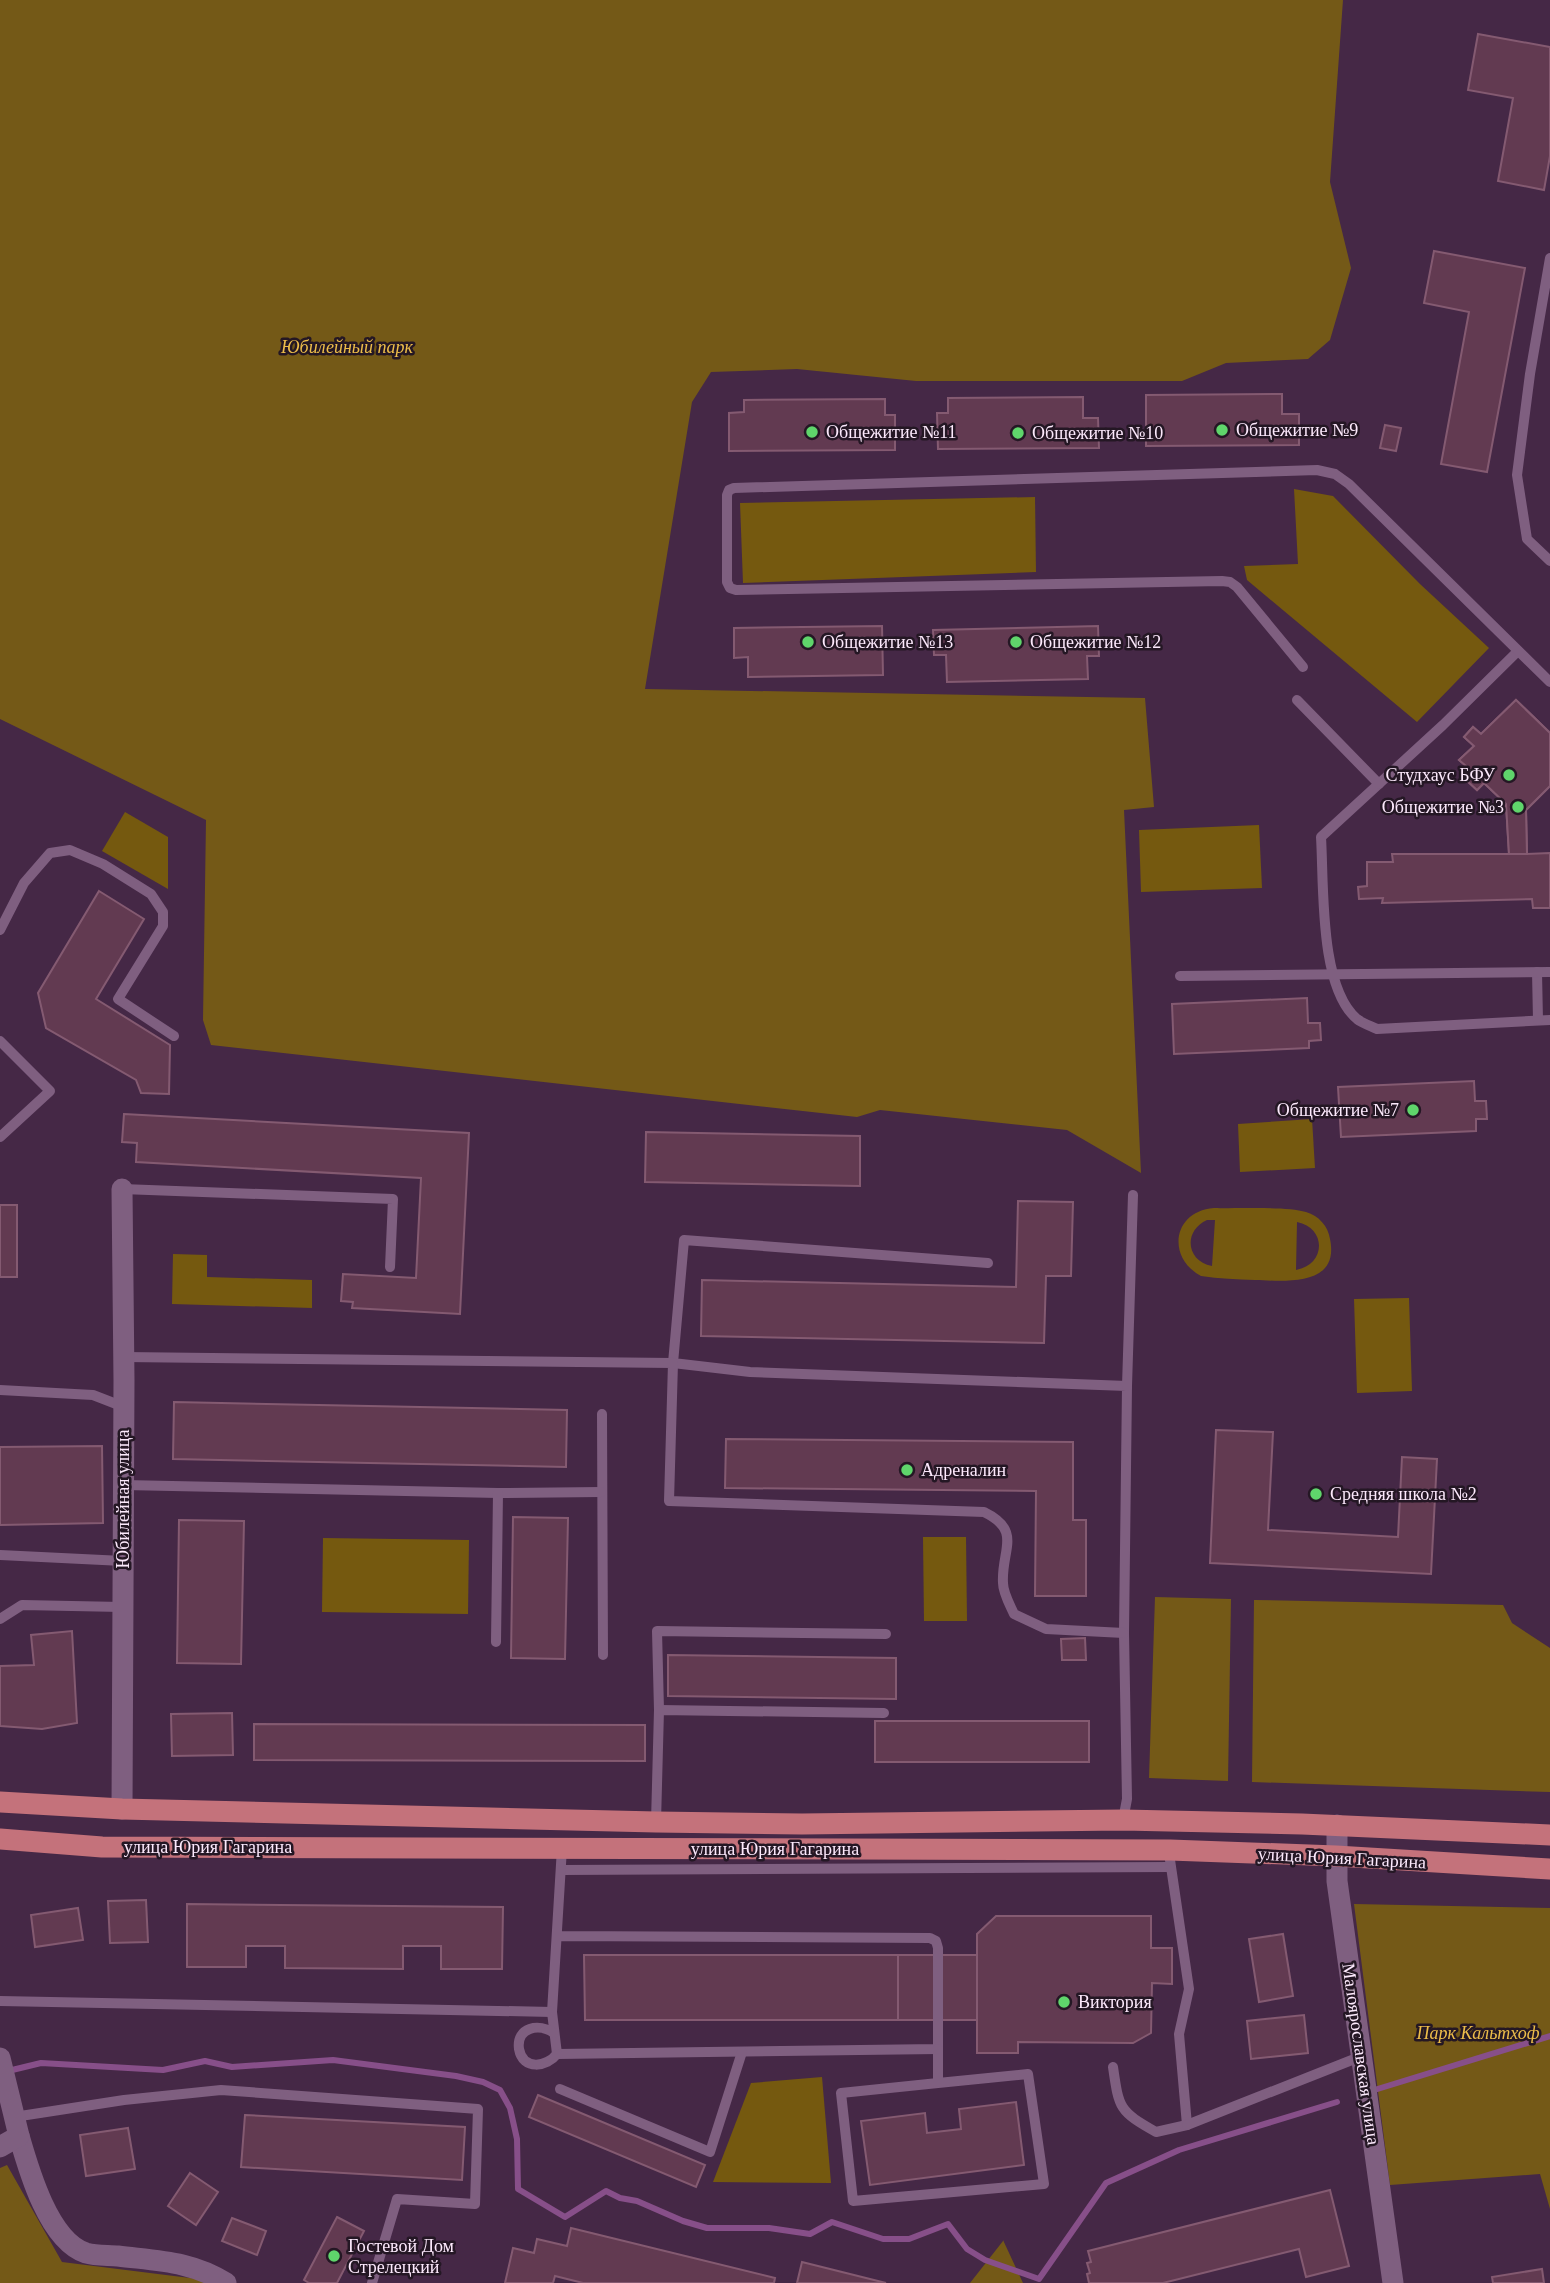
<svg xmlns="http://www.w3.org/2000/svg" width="1550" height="2283" font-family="Georgia,serif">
  <rect width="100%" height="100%" fill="#452846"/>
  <g fill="#75590f" fill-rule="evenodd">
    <path d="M1294,489L1333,496L1420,584L1489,648L1417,722L1247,580L1244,566L1298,564Z"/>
    <path d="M1035,497L1036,572L743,583L740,503Z"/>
    <path d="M125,812L168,837V889L102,851Z"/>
    <path d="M1259,825L1262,888L1141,892L1139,830Z"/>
    <path d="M1312,1119L1315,1168L1240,1172L1238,1124Z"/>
    <path d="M1214,1208C1237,1209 1286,1206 1306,1212C1319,1216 1328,1226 1330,1239C1340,1287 1285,1281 1255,1280C1237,1279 1219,1279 1201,1276C1166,1257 1173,1211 1214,1208ZM1207,1220H1215L1212,1266C1186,1261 1183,1231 1207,1220ZM1297,1222C1327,1228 1326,1265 1296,1270Z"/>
    <path d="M173,1254L207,1255V1277L312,1280V1308L172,1304Z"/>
    <path d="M1409,1298L1412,1391L1357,1393L1354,1299Z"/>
    <path d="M923,1537H966L967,1621H924Z"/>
    <path d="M323,1538L469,1540L468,1614L322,1612Z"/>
    <path d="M822,2077L831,2183L713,2182L751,2083Z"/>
  </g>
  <g fill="#745917">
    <path d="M0,0H1343L1330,182L1351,268L1330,340L1308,359L1226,363L1182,381H916L797,369L711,372L692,402L645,689L1145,698L1154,807L1124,810L1141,1173L1067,1130L880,1110L857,1117L211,1045L203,1020L206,820L0,719Z"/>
    <path d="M1155,1597L1231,1599L1228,1781L1149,1778Z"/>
    <path d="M1254,1600L1503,1605L1512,1623L1550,1648V1792L1252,1782Z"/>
    <path d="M1354,1904L1550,1908V2209L1540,2174L1390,2185Z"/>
    <path d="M7,2165L62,2262L198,2279L204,2283H0V2168Z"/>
    <path d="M1003,2240L1023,2283H970L1003,2241Z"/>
  </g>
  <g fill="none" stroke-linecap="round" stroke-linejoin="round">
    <g stroke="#874f89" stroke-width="6">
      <path d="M8,2071L41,2063L163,2070L205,2061L232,2067L333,2060L456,2076L483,2082L500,2090L510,2108L517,2139L518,2189L565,2217L606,2191L620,2198L637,2201L683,2221L707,2228H769L810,2234L832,2222L883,2239H909L948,2224L967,2249L985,2260L1039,2279L1106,2183L1179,2150L1337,2102"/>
      <path d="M1371,2091L1550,2036"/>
    </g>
  </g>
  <g fill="#623a51" stroke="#845a71" stroke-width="2">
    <path d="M1478,34L1550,47V156L1544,190L1498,181L1513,98L1468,90Z"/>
    <path d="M1434,251L1525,268L1487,472L1441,464L1469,312L1424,303Z"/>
    <path d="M1282,394V414H1299V445L1146,446V395Z"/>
    <path d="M1083,397V418H1098L1099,448L938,449L937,413H948V398Z"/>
    <path d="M885,399V415H895V450L729,451V413L744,412V400Z"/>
    <path d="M1385,425L1401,428L1396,451L1380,448Z"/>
    <path d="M882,626L883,675L748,677V657L734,658V628Z"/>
    <path d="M1098,626L1099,656H1087L1088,679L947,682L946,655H934L933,630Z"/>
    <path d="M1516,700L1550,733V786L1526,810L1527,854L1550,853V908H1533L1532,899L1382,903L1383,898L1359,899L1358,887L1367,886V862H1393L1392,854H1509L1506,804L1484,783L1477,790L1465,779L1472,771L1459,760L1474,746L1464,737L1473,727L1481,734Z"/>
    <path d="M1516,700L1550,733V786L1526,810L1527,854H1509L1506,804L1484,783L1477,790L1465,779L1472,771L1459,760L1474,746L1464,737L1473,727L1481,734Z"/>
    <path d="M99,891L144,919L96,999L170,1045L169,1094L141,1093L136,1080L46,1028L38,993Z"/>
    <path d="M1307,998L1308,1023H1320L1321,1040L1309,1041V1048L1174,1054L1172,1004Z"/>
    <path d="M1474,1081L1475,1101H1486L1487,1119H1476V1131L1341,1137L1338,1087Z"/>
    <path d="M124,1114L469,1133L460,1314L352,1308L353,1302L341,1301L343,1274L416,1278L421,1178L136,1162L137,1143L122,1142Z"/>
    <path d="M646,1132L860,1136V1186L645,1182Z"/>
    <path d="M1018,1201L1073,1202L1071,1276H1046L1044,1343L701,1336L702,1280L1016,1287Z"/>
    <rect x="0" y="1205" width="17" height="72"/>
    <path d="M174,1402L567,1410L566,1467L173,1459Z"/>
    <path d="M1216,1430L1273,1432L1268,1530L1398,1537L1402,1457L1437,1459L1431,1574L1210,1563Z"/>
    <path d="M726,1439L1073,1442V1520H1086V1596H1035L1036,1491L725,1488Z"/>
    <path d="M102,1446L103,1523L0,1525V1447Z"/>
    <path d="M513,1517L568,1518L565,1659L511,1658Z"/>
    <path d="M179,1520L244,1521L241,1664L177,1663Z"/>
    <path d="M72,1631L77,1723L42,1729L0,1726V1666L34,1665L31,1635Z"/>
    <path d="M1085,1638L1086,1660H1062L1061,1639Z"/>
    <path d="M668,1655L896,1658V1699L668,1696Z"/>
    <path d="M232,1713L233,1755L172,1756L171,1714Z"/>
    <rect x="875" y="1721" width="214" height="41"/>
    <path d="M254,1724L645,1725V1761L254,1760Z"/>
    <path d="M146,1900L148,1942L110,1943L108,1901Z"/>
    <path d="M187,1904L503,1907L502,1969H441V1946H403V1969L285,1968V1946H246V1967H187Z"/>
    <path d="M78,1908L83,1940L35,1947L31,1915Z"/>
    <path d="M996,1916H1151V1948H1172V1984L1152,1983L1151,2033L1133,2043L1018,2042V2053H977V1934Z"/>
    <path d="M1283,1934L1293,1996L1259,2002L1249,1939Z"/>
    <path d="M584,1955H898V2020H585Z"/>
    <rect x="898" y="1955" width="79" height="65"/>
    <path d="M1304,2015L1308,2053L1251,2059L1247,2021Z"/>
    <path d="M538,2095L705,2165L696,2187L529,2117Z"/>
    <path d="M1016,2102L1024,2165L870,2185L861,2121L925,2113L927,2133L961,2129L959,2109Z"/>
    <path d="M245,2115L465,2127L462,2180L241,2167Z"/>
    <path d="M128,2128L135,2169L86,2176L80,2135Z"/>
    <path d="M190,2173L218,2192L196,2225L168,2206Z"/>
    <path d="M1330,2190L1349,2266L1306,2277L1299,2249L1163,2283H1089L1087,2274L1090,2273L1087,2263L1091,2262L1088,2251Z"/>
    <path d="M337,2217L364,2231L337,2283H309L304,2280Z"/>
    <path d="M232,2218L266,2231L257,2255L222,2241Z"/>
    <path d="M571,2228L775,2278L774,2283H583L555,2276L553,2283H505L513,2248L534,2253L537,2239L567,2246Z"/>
    <path d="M802,2262L886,2283H797Z"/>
    <path d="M1542,2269L1544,2283H1493L1492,2277Z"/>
  </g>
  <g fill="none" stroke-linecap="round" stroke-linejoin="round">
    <g stroke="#7f5f80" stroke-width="10">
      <path d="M1550,258L1530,374L1517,475L1527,539L1550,561"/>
      <path d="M1518,651L1443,725L1321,837C1324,885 1319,987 1357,1019C1362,1023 1371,1026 1377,1029L1550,1020"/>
      <path d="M1303,667L1237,587L1230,582L1222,581L736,590L730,588L727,582V495L729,490L734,488L1317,470L1335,474L1349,484L1550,682"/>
      <path d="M1297,700L1379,784"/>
      <path d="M0,930L24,883L50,853L70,850L103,864L151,894L163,912V926L118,999L174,1036"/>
      <path d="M1537,972L1538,1020"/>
      <path d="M1180,976L1550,972"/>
      <path d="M0,1041L50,1091L0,1137"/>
      <path d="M122,1189L393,1199L390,1267"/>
      <path d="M988,1263L684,1240L673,1363L750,1372L1127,1386L1124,1633L1127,1799L1123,1820"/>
      <path d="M124,1357L673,1363L669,1501L984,1512C1023,1531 1001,1550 1003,1583C1003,1593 1010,1605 1014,1614L1046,1629L1124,1633"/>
      <path d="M1127,1386L1133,1195"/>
      <path d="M0,1390L93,1395L124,1407"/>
      <path d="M602,1414L603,1655"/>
      <path d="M124,1485L498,1493L601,1492"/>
      <path d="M0,1555L123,1561"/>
      <path d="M0,1619L22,1605L122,1607"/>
      <path d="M496,1642L498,1493"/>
      <path d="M659,1710L657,1631L886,1634"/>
      <path d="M656,1822L659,1710L884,1713"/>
      <path d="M561,1870L1170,1867"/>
      <path d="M557,1936L930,1938L936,1941L938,1948V2049L557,2054L552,2012L562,1848"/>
      <path d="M0,2001L552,2012"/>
      <path d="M554,2033C539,2023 516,2027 519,2049C523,2071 547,2067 557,2054"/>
      <path d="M1113,2067C1119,2109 1119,2111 1156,2132L1187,2125L1179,2034L1189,1989L1170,1860"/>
      <path d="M938,2083L841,2093L853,2201L1044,2184L1028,2074L938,2083V2049"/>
      <path d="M560,2089L710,2152L742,2052"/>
      <path d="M14,2117L124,2100L221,2090L478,2109L475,2204L397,2199L372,2283"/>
      <path d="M1187,2125L1362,2056"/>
    </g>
    <g stroke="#7f5f80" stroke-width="21">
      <path d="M122,1809L124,1380L122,1189"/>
      <path d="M1337,1825V1881L1393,2283"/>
      <path d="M19,2136C29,2171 49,2241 86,2253C96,2256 109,2255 118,2256C158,2261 191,2261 226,2283"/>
    </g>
    <path stroke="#7f5f80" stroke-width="21" d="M0,2058L19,2136L0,2147"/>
    <g stroke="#c4727b" stroke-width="21">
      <path d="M0,1802L122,1809L656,1822L802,1824L1123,1820L1302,1824L1550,1835"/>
      <path d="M0,1839L102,1847L1170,1850L1336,1856L1550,1869"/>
    </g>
  </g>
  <g fill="#5fd56b" stroke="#241724" stroke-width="2.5">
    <circle cx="1222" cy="430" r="7"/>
    <circle cx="812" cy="432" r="7"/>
    <circle cx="1018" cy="433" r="7"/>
    <circle cx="808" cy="642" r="7"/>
    <circle cx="1016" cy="642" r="7"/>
    <circle cx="1509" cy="775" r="7"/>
    <circle cx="1518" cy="807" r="7"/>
    <circle cx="1413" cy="1110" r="7"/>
    <circle cx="907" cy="1470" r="7"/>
    <circle cx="1316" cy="1494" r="7"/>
    <circle cx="1064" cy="2002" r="7"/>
    <circle cx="334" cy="2256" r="7"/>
  </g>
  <g text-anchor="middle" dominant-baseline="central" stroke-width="5" stroke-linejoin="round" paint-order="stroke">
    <g font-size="18" font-style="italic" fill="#edbd4a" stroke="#241724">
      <text x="347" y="347">Юбилейный парк</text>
      <text x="1478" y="2033">Парк Кальтхоф</text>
    </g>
    <g font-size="18" fill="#fce9fc" stroke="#241724" text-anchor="start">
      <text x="1236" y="430">Общежитие №9</text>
      <text x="826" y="432">Общежитие №11</text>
      <text x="1032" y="433">Общежитие №10</text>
      <text x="822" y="642">Общежитие №13</text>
      <text x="1030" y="642">Общежитие №12</text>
      <text x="1495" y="775" text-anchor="end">Студхаус БФУ</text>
      <text x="1504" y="807" text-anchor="end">Общежитие №3</text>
      <text x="1399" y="1110" text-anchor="end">Общежитие №7</text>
      <text x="921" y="1470">Адреналин</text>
      <text x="1330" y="1494">Средняя школа №2</text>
      <text x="1078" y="2002">Виктория</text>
      <text x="348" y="2246">Гостевой Дом<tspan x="348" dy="21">Стрелецкий</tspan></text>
    </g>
    <g font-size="18" fill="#fce9fc" stroke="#241724">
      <text transform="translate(123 1499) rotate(-90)">Юбилейная улица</text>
      <text x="208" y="1847">улица Юрия Гагарина</text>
      <text x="775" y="1849">улица Юрия Гагарина</text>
      <text transform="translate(1342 1858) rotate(3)">улица Юрия Гагарина</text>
      <text transform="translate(1361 2054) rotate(82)">Малоярославская улица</text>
    </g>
  </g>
</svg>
